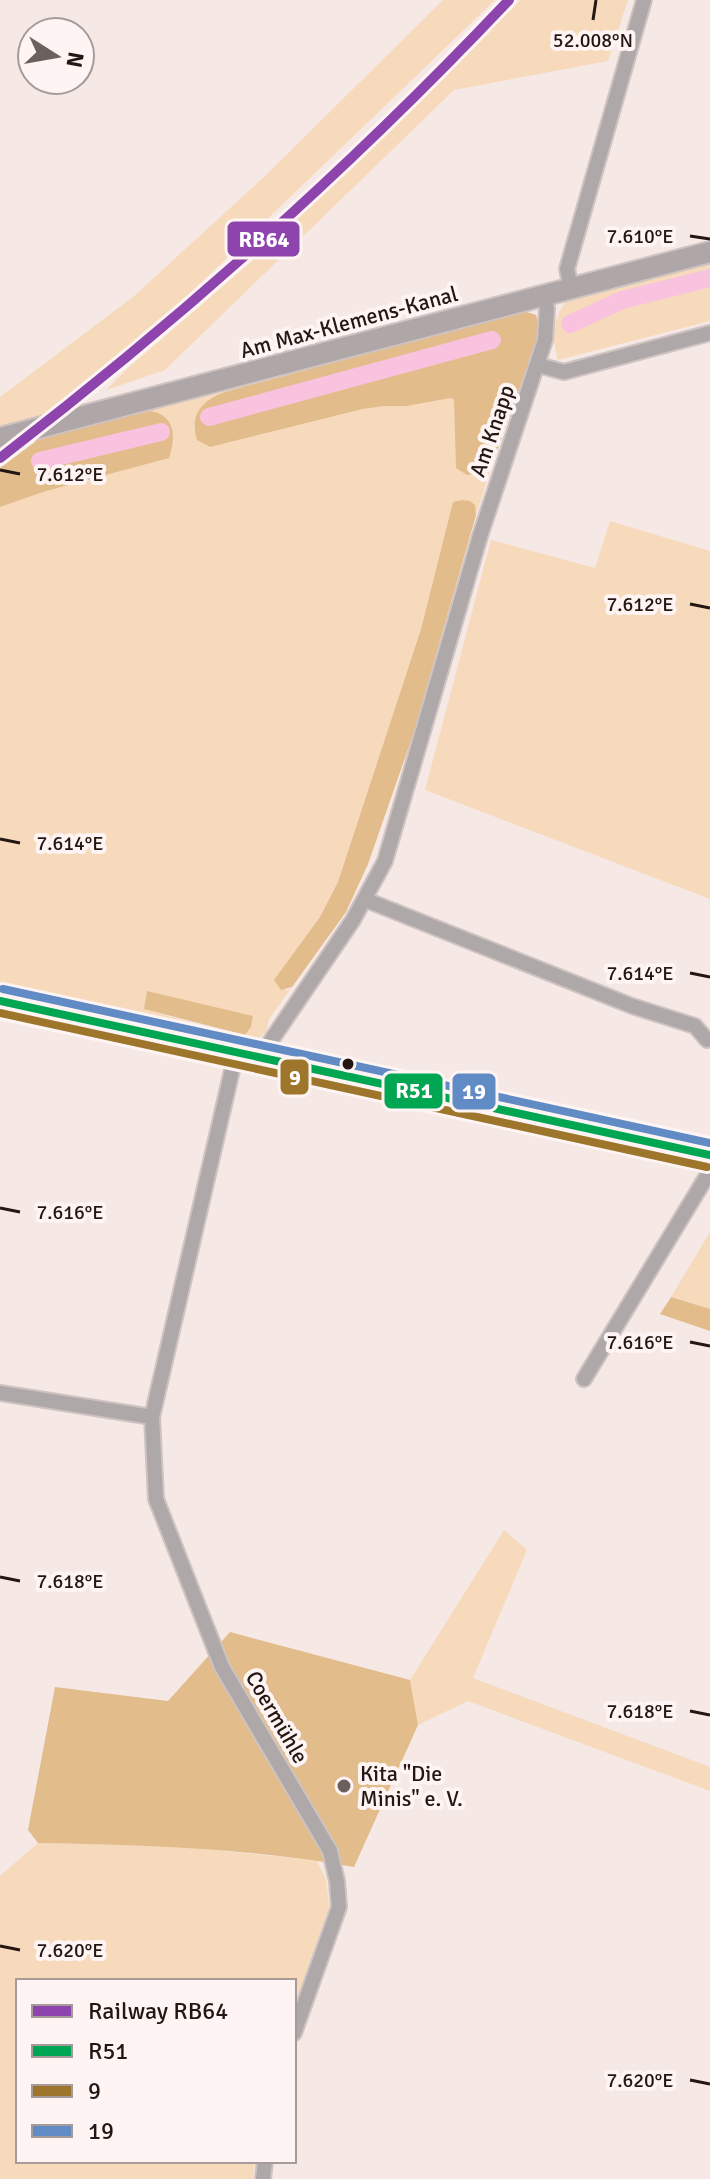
<svg xmlns="http://www.w3.org/2000/svg" width="710" height="2179" font-family="Signika,sans-serif">
  <rect width="100%" height="100%" fill="#f5e8e5"/>
  <g fill="#f7dabb">
    <path d="M443,0H495L153,329L45,414L0,426V397L133,297L265,176Z"/>
    <path d="M521,0H628L608,61L454,90L165,370L106,390L127,369L252,261Z"/>
    <path d="M710,263V321L558,360C551,334 552,324 566,300Z"/>
    <path d="M224,392C205,400 196,409 194,430L210,447L363,409L385,406H407L451,398L454,400L457,468L485,472L492,465L476,515L475,505L470,501L453,502L421,629L338,882L320,917L275,979L287,991L292,987L269,1019L266,1032L259,1038L245,1035L251,1027L252,1016L147,992L144,1009L196,1024L0,982V507L46,491L150,411L140,412Z"/>
    <path d="M610,521L710,551V899L425,790L491,540L595,568Z"/>
    <path d="M710,1232V1309L671,1297Z"/>
    <path d="M504,1530L527,1550L473,1678L710,1767V1791L468,1701L418,1725L410,1680Z"/>
    <path d="M38,1843L170,1846L316,1860L326,1879L329,1907L294,2007V1981H18V2161H255L253,2179H0V1876Z"/>
  </g>
  <g fill="#e2bc8b">
    <path d="M524,311L536,315L540,331L492,465L485,472L467,475L456,468L454,400L451,398L407,406H385L363,409L210,447L197,440C189,415 202,401 224,392Z"/>
    <path d="M150,411C176,415 176,438 169,458L46,491L0,507V468L43,436Z"/>
    <path d="M462,500L470,501L475,505L476,515L413,735L368,864L346,912L292,987L281,990L274,980L320,917L338,882L421,629L453,502Z"/>
    <path d="M147,991L253,1016L251,1027L245,1035L144,1009Z"/>
    <path d="M671,1297L710,1309V1331L660,1314Z"/>
    <path d="M230,1632L410,1680L418,1725L354,1867C250,1848 144,1845 38,1843L28,1830L55,1687L168,1701Z"/>
  </g>
  <g fill="none" stroke-linecap="round" stroke-linejoin="round">
    <g stroke="#f9c2de" stroke-width="18">
      <path d="M570,324L622,300L710,278"/>
      <path d="M209,417L492,340"/>
      <path d="M40,461L161,432"/>
    </g>
    <defs>
      <g id="street">
        <path d="M571,288L567,269L644,0"/>
        <path d="M538,365L564,372L710,333"/>
        <path d="M366,900L632,1006L695,1026L707,1040"/>
        <path d="M236,1053L152,1417L156,1499L222,1667L330,1851L337,1881L339,1907L294,2033"/>
        <path d="M264,1059L268,1045L353,920L385,861L480,536L545,340L547,309L544,295"/>
        <path d="M584,1379L710,1171"/>
        <path d="M0,1393L152,1417"/>
        <path d="M263,2179L265,2161"/>
      </g>
      <g id="secondary">
        <path d="M0,438L710,252"/>
        <path d="M0,1001L710,1155"/>
      </g>
    </defs>
    <use href="#street" stroke="#cec3c1" stroke-width="18"/>
    <use href="#secondary" stroke="#cec3c1" stroke-width="24"/>
    <use href="#street" stroke="#afa8a9" stroke-width="14"/>
    <use href="#secondary" stroke="#afa7a7" stroke-width="20"/>
    <defs>
      <path id="bus-1" d="M0,1001L710,1155"/>
      <path id="bus-2" d="M0,1013L707,1167"/>
      <path id="bus-3" d="M3,989L710,1143"/>
    </defs>
    <use href="#bus-1" stroke="#fdf4f3" stroke-width="14"/>
    <use href="#bus-2" stroke="#fdf4f3" stroke-width="14"/>
    <use href="#bus-3" stroke="#fdf4f3" stroke-width="14"/>
    <use href="#bus-1" stroke="#00a651" stroke-width="8"/>
    <use href="#bus-2" stroke="#9d762c" stroke-width="8"/>
    <use href="#bus-3" stroke="#608bc4" stroke-width="8"/>
    <defs>
      <path id="rail-1" d="M0,458C182,318 351,167 509,0"/>
    </defs>
    <use href="#rail-1" stroke="#fdf4f3" stroke-width="16"/>
    <use href="#rail-1" stroke="#8e44ad" stroke-width="10"/>
  </g>
  <path fill="none" stroke="#241613" stroke-width="3" d="M593,20L596,0M690,236L710,239M0,470L20,474M690,604L710,608M0,839L20,843M690,973L710,977M0,1208L20,1212M690,1342L710,1346M0,1577L20,1581M690,1711L710,1715M0,1946L20,1950M690,2080L710,2084"/>
  <circle fill="#241613" stroke="#fdf4f3" stroke-width="3" cx="348" cy="1064" r="7"/>
  <circle fill="#6d605c" stroke="#fdf4f3" stroke-width="3" cx="344" cy="1786" r="8"/>
  <g text-anchor="middle" dominant-baseline="central" stroke-width="8" stroke-linejoin="round" paint-order="stroke">
    <g font-size="22" fill="#241613" stroke="#fdf4f3">
      <text transform="translate(349 322) rotate(-15)">Am Max-Klemens-Kanal</text>
      <text transform="translate(492 431) rotate(-71)">Am Knapp</text>
      <text transform="translate(277 1717) rotate(60)">Coermühle</text>
    </g>
    <g font-size="22" fill="#241613" stroke="#fdf4f3" text-anchor="start">
      <text x="360" y="1773">Kita "Die<tspan x="360" dy="25">Minis" e. V.</tspan></text>
    </g>
  </g>
  <g font-size="20" text-anchor="middle" fill="#241613" stroke="#fdf4f3" stroke-width="8" stroke-linejoin="round" paint-order="stroke">
    <text x="593" y="47">52.008°N</text>
    <text x="640" y="243">7.610°E</text>
    <text x="70" y="481">7.612°E</text>
    <text x="640" y="611">7.612°E</text>
    <text x="70" y="850">7.614°E</text>
    <text x="640" y="980">7.614°E</text>
    <text x="70" y="1219">7.616°E</text>
    <text x="640" y="1349">7.616°E</text>
    <text x="70" y="1588">7.618°E</text>
    <text x="640" y="1718">7.618°E</text>
    <text x="70" y="1957">7.620°E</text>
    <text x="640" y="2087">7.620°E</text>
  </g>
  <g stroke="#fdf4f3" stroke-width="3">
    <rect x="226" y="220" width="75" height="38" rx="8" fill="#8e44ad"/>
    <rect x="279" y="1058" width="31" height="38" rx="8" fill="#9d762c"/>
    <rect x="383" y="1072" width="61" height="38" rx="8" fill="#00a651"/>
    <rect x="451" y="1072" width="46" height="39" rx="8" fill="#608bc4"/>
  </g>
  <g font-size="22" text-anchor="middle" font-weight="bold" fill="#fff">
    <text x="264" y="247">RB64</text>
    <text x="295" y="1085">9</text>
    <text x="414" y="1098">R51</text>
    <text x="474" y="1099">19</text>
  </g>
  <rect x="16" y="1979" width="280" height="184" fill="#fdf4f3" stroke="#a69b99" stroke-width="2"/>
  <rect x="32" y="2005" width="40" height="12" fill="#8e44ad" stroke="#a69b99" stroke-width="2"/>
  <text x="88" y="2019" font-size="24" fill="#241613">Railway RB64</text>
  <rect x="32" y="2045" width="40" height="12" fill="#00a651" stroke="#a69b99" stroke-width="2"/>
  <text x="88" y="2059" font-size="24" fill="#241613">R51</text>
  <rect x="32" y="2085" width="40" height="12" fill="#9d762c" stroke="#a69b99" stroke-width="2"/>
  <text x="88" y="2099" font-size="24" fill="#241613">9</text>
  <rect x="32" y="2125" width="40" height="12" fill="#608bc4" stroke="#a69b99" stroke-width="2"/>
  <text x="88" y="2139" font-size="24" fill="#241613">19</text>
  <g transform="translate(56 56) rotate(101)"><circle r="38" fill="#fdf4f3" stroke="#a69b99" stroke-width="2"/>
  <path d="M0-6L14 30L0 20L-14 30Z" fill="#6d605c"/>
  <text y="-12" font-size="22" font-weight="bold" text-anchor="middle" fill="#241613">N</text>
  </g>
</svg>
